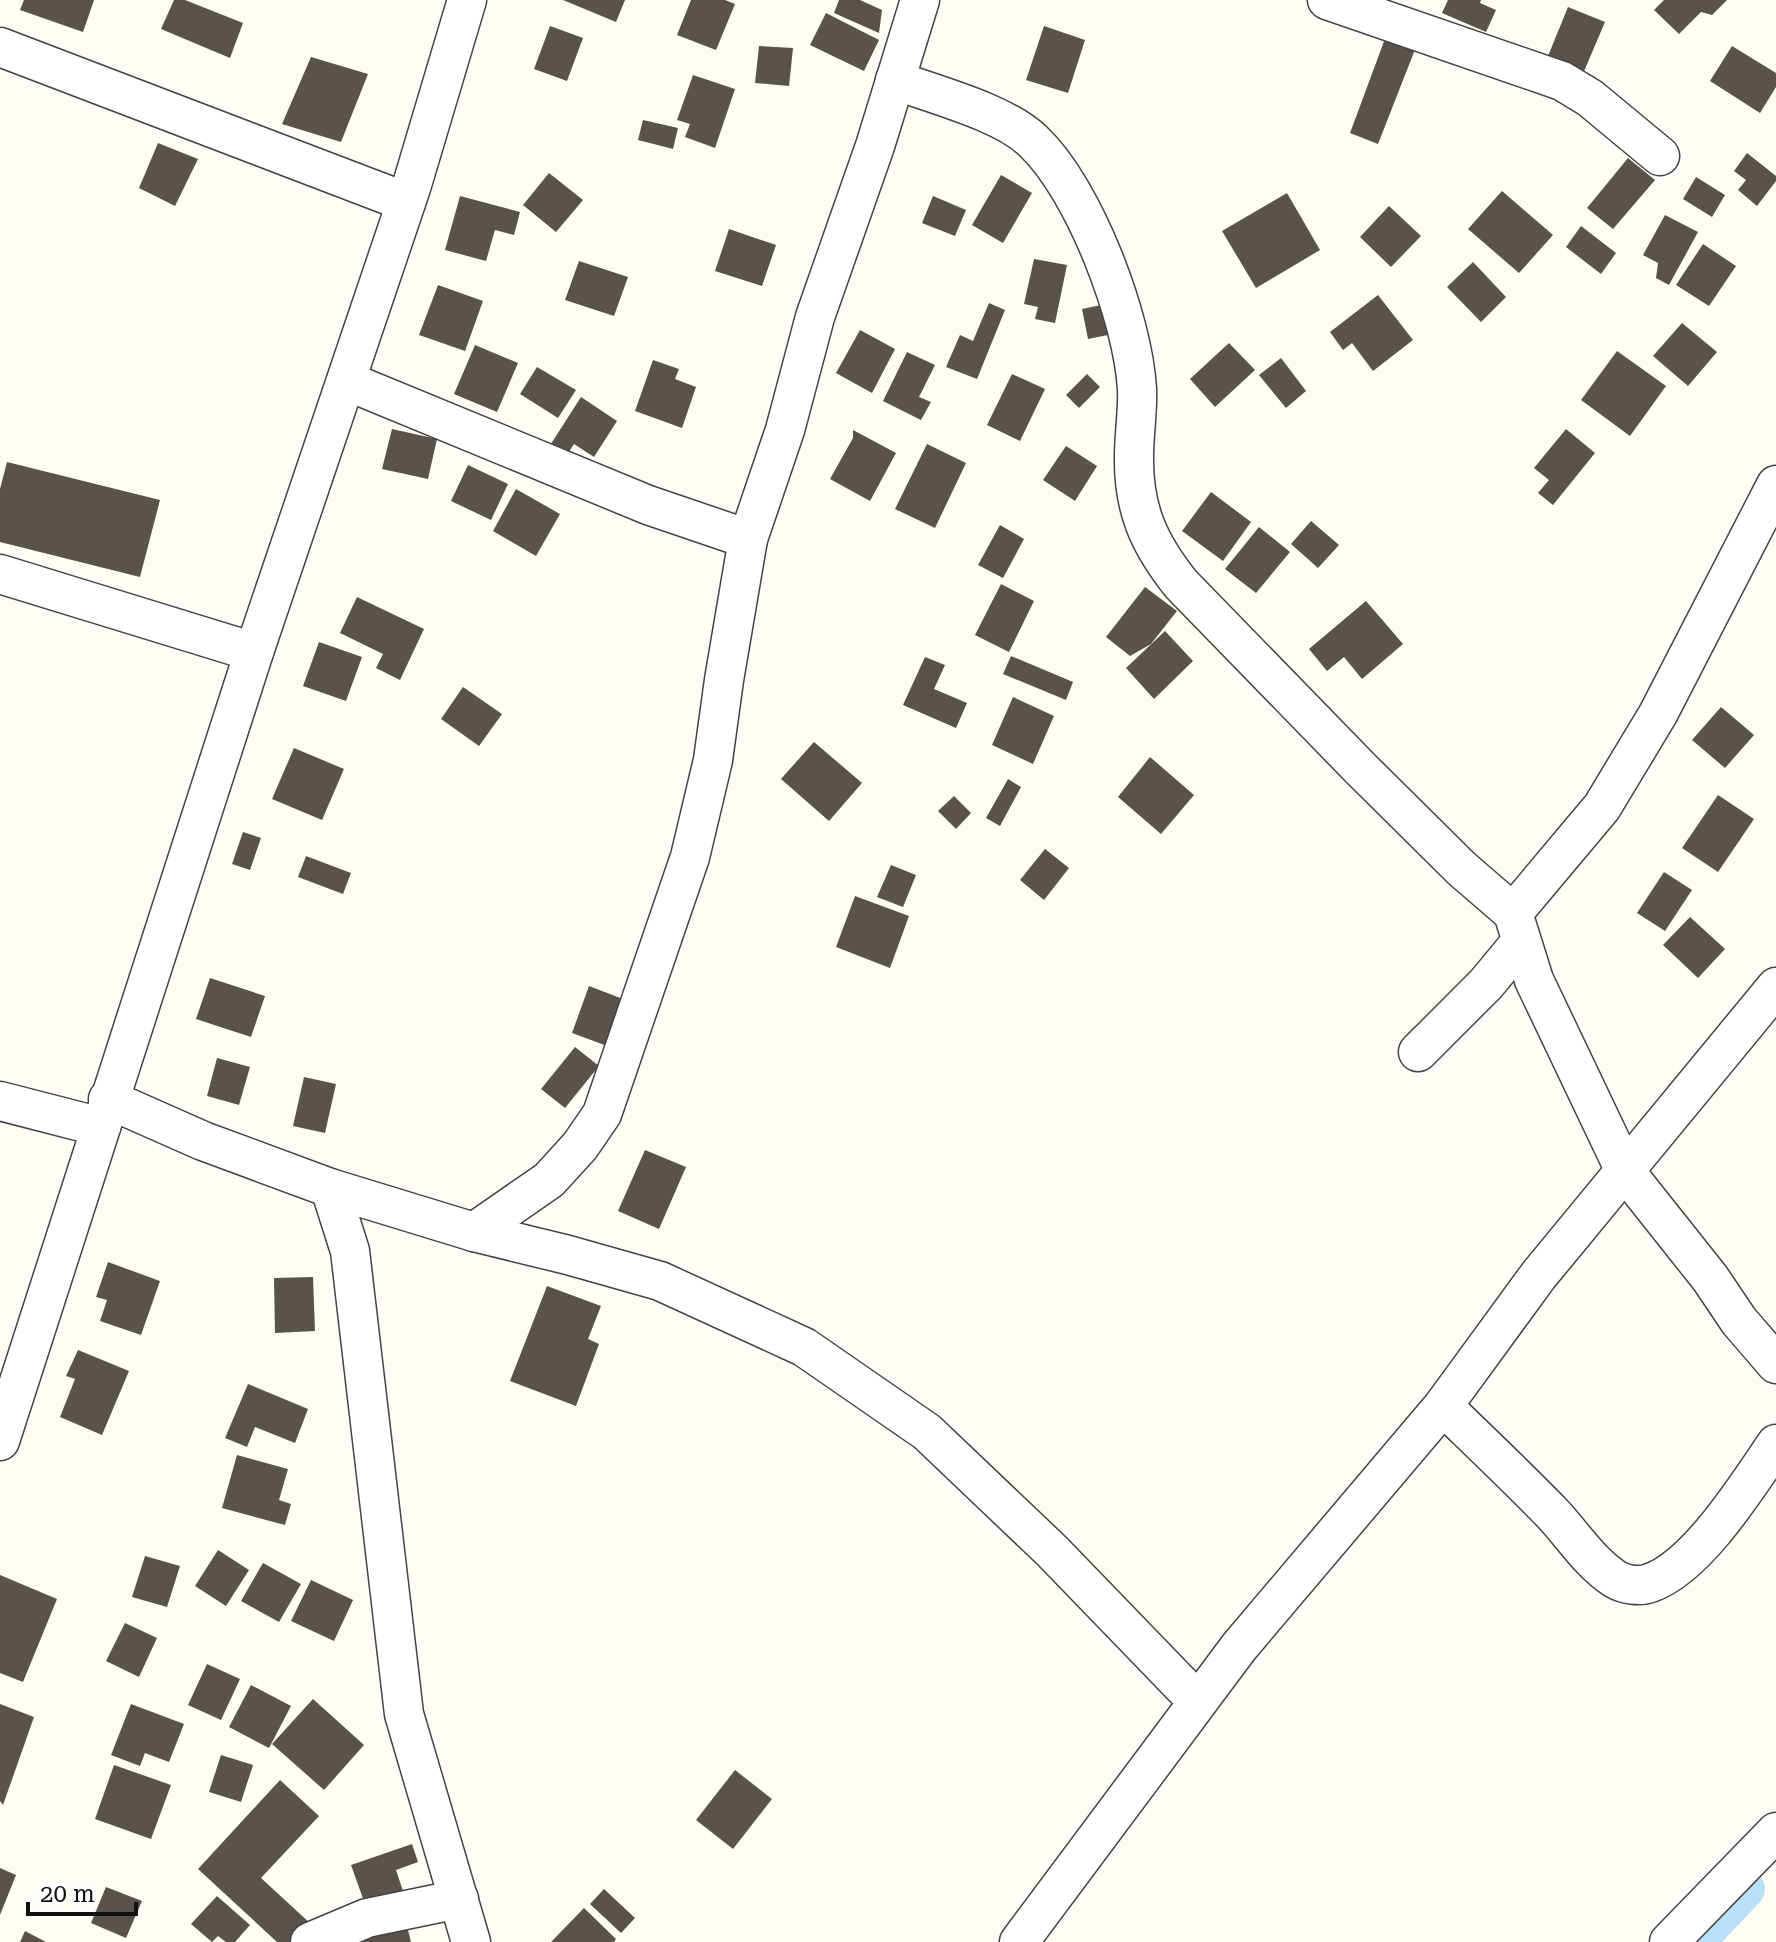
<svg xmlns="http://www.w3.org/2000/svg" width="1776" height="1942" font-family="'Roboto Serif',serif">
  <rect width="100%" height="100%" fill="#fffdf5"/>
  <g fill="none" stroke-linecap="round" stroke-linejoin="round">
    <path stroke="#b9e0f7" stroke-width="38" d="M1696,1942L1746,1889"/>
  </g>
  <g fill="#5a524d">
    <path d="M24,0H94L83,32L20,10Z"/>
    <path d="M174,0H185L243,23L230,58L161,29Z"/>
    <path d="M563,0H625L616,22Z"/>
    <path d="M691,0H725L735,4L716,50L677,35Z"/>
    <path d="M839,0H860L882,10L879,33L834,13Z"/>
    <path d="M1448,0H1481L1480,3L1496,10L1486,32L1442,13Z"/>
    <path d="M1664,0H1727L1712,15L1701,12L1679,34L1654,10Z"/>
    <path d="M1568,7L1605,22L1582,76L1546,61Z"/>
    <path d="M826,13L879,40L864,71L810,45Z"/>
    <path d="M550,26L583,38L567,81L534,69Z"/>
    <path d="M1044,26L1085,40L1068,93L1026,80Z"/>
    <path d="M1386,36L1416,47L1378,144L1350,133Z"/>
    <path d="M759,46L793,48L789,86L755,83Z"/>
    <path d="M1732,46L1776,73V87L1760,113L1710,81Z"/>
    <path d="M311,57L368,74L341,142L282,124Z"/>
    <path d="M693,75L735,89L715,148L685,137L690,124L677,120Z"/>
    <path d="M643,120L678,128L673,149L638,140Z"/>
    <path d="M158,143L198,159L175,206L139,188Z"/>
    <path d="M1747,153L1776,176V181L1757,206L1738,190L1746,180L1734,171Z"/>
    <path d="M1628,158L1655,180L1613,229L1587,208Z"/>
    <path d="M549,173L583,200L556,232L523,205Z"/>
    <path d="M1001,175L1032,193L1003,243L972,225Z"/>
    <path d="M1696,177L1725,195L1712,217L1683,199Z"/>
    <path d="M1502,191L1553,235L1519,273L1468,229Z"/>
    <path d="M1287,193L1320,250L1256,288L1222,231Z"/>
    <path d="M460,196L520,212L514,235L495,230L486,261L445,250Z"/>
    <path d="M933,196L966,210L955,236L922,223Z"/>
    <path d="M1389,206L1421,236L1391,267L1360,237Z"/>
    <path d="M1665,215L1698,232L1669,285L1656,278L1658,263L1643,255Z"/>
    <path d="M1581,226L1616,253L1601,274L1566,247Z"/>
    <path d="M729,229L776,245L762,286L715,271Z"/>
    <path d="M1703,244L1736,266L1709,306L1676,285Z"/>
    <path d="M1034,259L1067,265L1055,323L1035,319L1038,307L1024,304Z"/>
    <path d="M579,261L628,277L614,316L565,300Z"/>
    <path d="M1473,262L1506,297L1481,322L1447,287Z"/>
    <path d="M438,285L483,301L465,351L419,335Z"/>
    <path d="M1378,295L1413,340L1373,371L1352,343L1343,350L1330,332Z"/>
    <path d="M989,303L1005,310L977,379L946,367L960,335L973,341Z"/>
    <path d="M1101,305L1108,335L1088,339L1082,309Z"/>
    <path d="M1682,323L1717,352L1688,386L1653,356Z"/>
    <path d="M860,330L895,349L872,393L836,373Z"/>
    <path d="M1229,343L1255,370L1215,407L1190,379Z"/>
    <path d="M475,345L518,363L497,412L454,394Z"/>
    <path d="M1617,351L1666,386L1630,436L1581,400Z"/>
    <path d="M907,352L935,365L919,397L931,402L921,420L883,401Z"/>
    <path d="M1281,358L1306,391L1286,408L1259,375Z"/>
    <path d="M653,360L679,369L675,379L696,387L682,428L635,411Z"/>
    <path d="M537,367L576,390L558,418L520,394Z"/>
    <path d="M1012,374L1045,389L1020,441L987,425Z"/>
    <path d="M1087,374L1100,387L1079,408L1066,395Z"/>
    <path d="M581,397L617,421L594,457L574,444L565,458L549,447Z"/>
    <path d="M392,429L437,439L428,479L382,469Z"/>
    <path d="M1566,429L1595,453L1553,505L1538,493L1549,480L1534,468Z"/>
    <path d="M853,430L896,453L870,501L830,479L853,438Z"/>
    <path d="M927,444L966,463L935,528L895,509Z"/>
    <path d="M1066,446L1097,466L1075,501L1043,480Z"/>
    <path d="M7,462L160,500L140,577L0,542V489Z"/>
    <path d="M468,465L508,484L491,520L451,501Z"/>
    <path d="M516,489L560,514L536,556L493,531Z"/>
    <path d="M1211,492L1251,522L1223,561L1182,531Z"/>
    <path d="M1311,521L1339,545L1318,568L1291,544Z"/>
    <path d="M1000,525L1024,539L1003,578L978,565Z"/>
    <path d="M1259,527L1290,552L1256,593L1225,569Z"/>
    <path d="M1001,584L1034,601L1009,652L975,635Z"/>
    <path d="M1145,587L1177,611L1151,644L1130,656L1106,637Z"/>
    <path d="M357,597L424,629L400,680L376,668L383,654L340,633Z"/>
    <path d="M1366,601L1403,644L1362,679L1344,657L1327,671L1309,649Z"/>
    <path d="M1165,631L1193,661L1154,699L1126,668Z"/>
    <path d="M319,642L362,657L346,701L303,686Z"/>
    <path d="M1011,656L1073,682L1066,700L1003,674Z"/>
    <path d="M925,657L945,665L934,689L967,703L956,728L903,705Z"/>
    <path d="M463,687L502,714L479,746L441,719Z"/>
    <path d="M1013,697L1054,716L1033,764L992,745Z"/>
    <path d="M1721,707L1754,735L1725,768L1692,740Z"/>
    <path d="M814,742L862,783L829,821L781,779Z"/>
    <path d="M294,748L344,769L322,820L272,799Z"/>
    <path d="M1150,757L1194,795L1161,834L1118,797Z"/>
    <path d="M1008,779L1021,787L1000,826L986,818Z"/>
    <path d="M1718,795L1754,819L1718,872L1682,848Z"/>
    <path d="M954,796L971,813L956,829L938,811Z"/>
    <path d="M243,832L261,838L250,870L232,864Z"/>
    <path d="M1045,849L1069,868L1044,900L1020,880Z"/>
    <path d="M306,856L351,873L343,894L298,877Z"/>
    <path d="M891,865L916,875L903,907L877,897Z"/>
    <path d="M1664,872L1692,890L1665,931L1637,913Z"/>
    <path d="M855,896L909,916L890,968L836,947Z"/>
    <path d="M1690,917L1725,949L1698,978L1663,945Z"/>
    <path d="M210,978L265,996L251,1037L196,1019Z"/>
    <path d="M589,986L628,1001L610,1047L572,1033Z"/>
    <path d="M575,1047L599,1066L565,1108L541,1089Z"/>
    <path d="M217,1058L250,1067L239,1105L207,1096Z"/>
    <path d="M304,1077L336,1084L325,1133L293,1126Z"/>
    <path d="M645,1150L686,1167L659,1229L618,1211Z"/>
    <path d="M108,1262L160,1281L141,1335L100,1321L107,1300L96,1297Z"/>
    <path d="M313,1277L315,1331L275,1333L274,1278Z"/>
    <path d="M547,1286L601,1306L588,1339L599,1344L576,1406L510,1381Z"/>
    <path d="M78,1350L129,1371L102,1435L60,1417L75,1379L66,1376Z"/>
    <path d="M248,1384L308,1409L295,1443L255,1427L247,1447L225,1438Z"/>
    <path d="M237,1455L288,1469L279,1500L291,1504L285,1525L222,1508Z"/>
    <path d="M218,1550L249,1570L226,1606L195,1586Z"/>
    <path d="M145,1556L180,1566L167,1607L132,1597Z"/>
    <path d="M263,1563L301,1584L279,1622L241,1601Z"/>
    <path d="M0,1575L57,1599L23,1682L0,1673Z"/>
    <path d="M311,1580L353,1600L334,1641L291,1621Z"/>
    <path d="M125,1623L157,1638L139,1677L106,1661Z"/>
    <path d="M207,1664L240,1679L221,1720L188,1705Z"/>
    <path d="M251,1685L291,1706L269,1748L229,1727Z"/>
    <path d="M313,1699L364,1745L324,1790L272,1744Z"/>
    <path d="M0,1704L34,1717L3,1805L0,1801Z"/>
    <path d="M131,1704L184,1724L169,1762L145,1753L140,1766L111,1755Z"/>
    <path d="M221,1755L253,1765L241,1802L209,1792Z"/>
    <path d="M114,1765L171,1785L151,1839L95,1819Z"/>
    <path d="M735,1770L772,1799L733,1849L696,1820Z"/>
    <path d="M280,1780L319,1816L261,1878L312,1925L297,1942H277L198,1869Z"/>
    <path d="M412,1844L418,1862L396,1870L404,1894L366,1907L351,1865Z"/>
    <path d="M0,1868L16,1875L0,1915Z"/>
    <path d="M106,1887L142,1901L126,1938L91,1923Z"/>
    <path d="M604,1889L635,1918L621,1933L590,1904Z"/>
    <path d="M217,1896L250,1925L235,1942H226L218,1936L212,1942L191,1924Z"/>
    <path d="M584,1908L616,1939L614,1942H551Z"/>
    <path d="M406,1922L411,1942H364L362,1934Z"/>
    <path d="M25,1931L46,1942H20Z"/>
  </g>
  <g fill="none" stroke-linecap="round" stroke-linejoin="round">
    <defs>
      <g id="street">
        <path d="M1327,0L1562,81L1590,98L1660,156"/>
        <path d="M0,47L406,202"/>
        <path d="M895,80C935,95 1003,112 1033,141C1085,190 1133,319 1137,389C1138,411 1134,434 1134,456C1133,509 1149,544 1181,584L1361,769L1462,869L1513,913L1534,980L1625,1171L1710,1278L1739,1321L1776,1364"/>
        <path d="M347,381L648,505L748,539"/>
        <path d="M0,574L254,652"/>
        <path d="M1513,913L1602,807L1658,714L1776,485"/>
        <path d="M1418,1052L1486,984L1520,943"/>
        <path d="M108,1099L203,1141L330,1188L474,1232L568,1255L660,1281L804,1347L927,1432L1052,1551L1197,1701"/>
        <path d="M0,1101L101,1127"/>
        <path d="M330,1188L350,1251L404,1714L471,1942"/>
        <path d="M474,1232L549,1180L580,1146L602,1114L690,857L713,760L724,680L748,539L785,430L815,317L875,146L920,0"/>
        <path d="M1443,1406C1479,1441 1516,1476 1552,1513C1572,1534 1590,1563 1615,1579C1625,1585 1640,1587 1650,1583C1697,1567 1748,1485 1776,1444"/>
        <path d="M0,1441L254,652L411,188L467,0"/>
        <path d="M310,1942L367,1918L459,1899"/>
        <path d="M1019,1942L1239,1647L1443,1406L1538,1276L1776,987"/>
        <path d="M1669,1942L1776,1832"/>
      </g>
    </defs>
    <use href="#street" stroke="#444" stroke-width="41"/>
    <use href="#street" stroke="#fff" stroke-width="38"/>
  </g>
  <path d="M28 1902v12h108v-12" fill="none" stroke="#111111" stroke-width="4"/>
  <text x="40" y="1902" font-size="24" fill="#111111" stroke="#ffffff" stroke-width="6" paint-order="stroke">20 m</text>
</svg>
